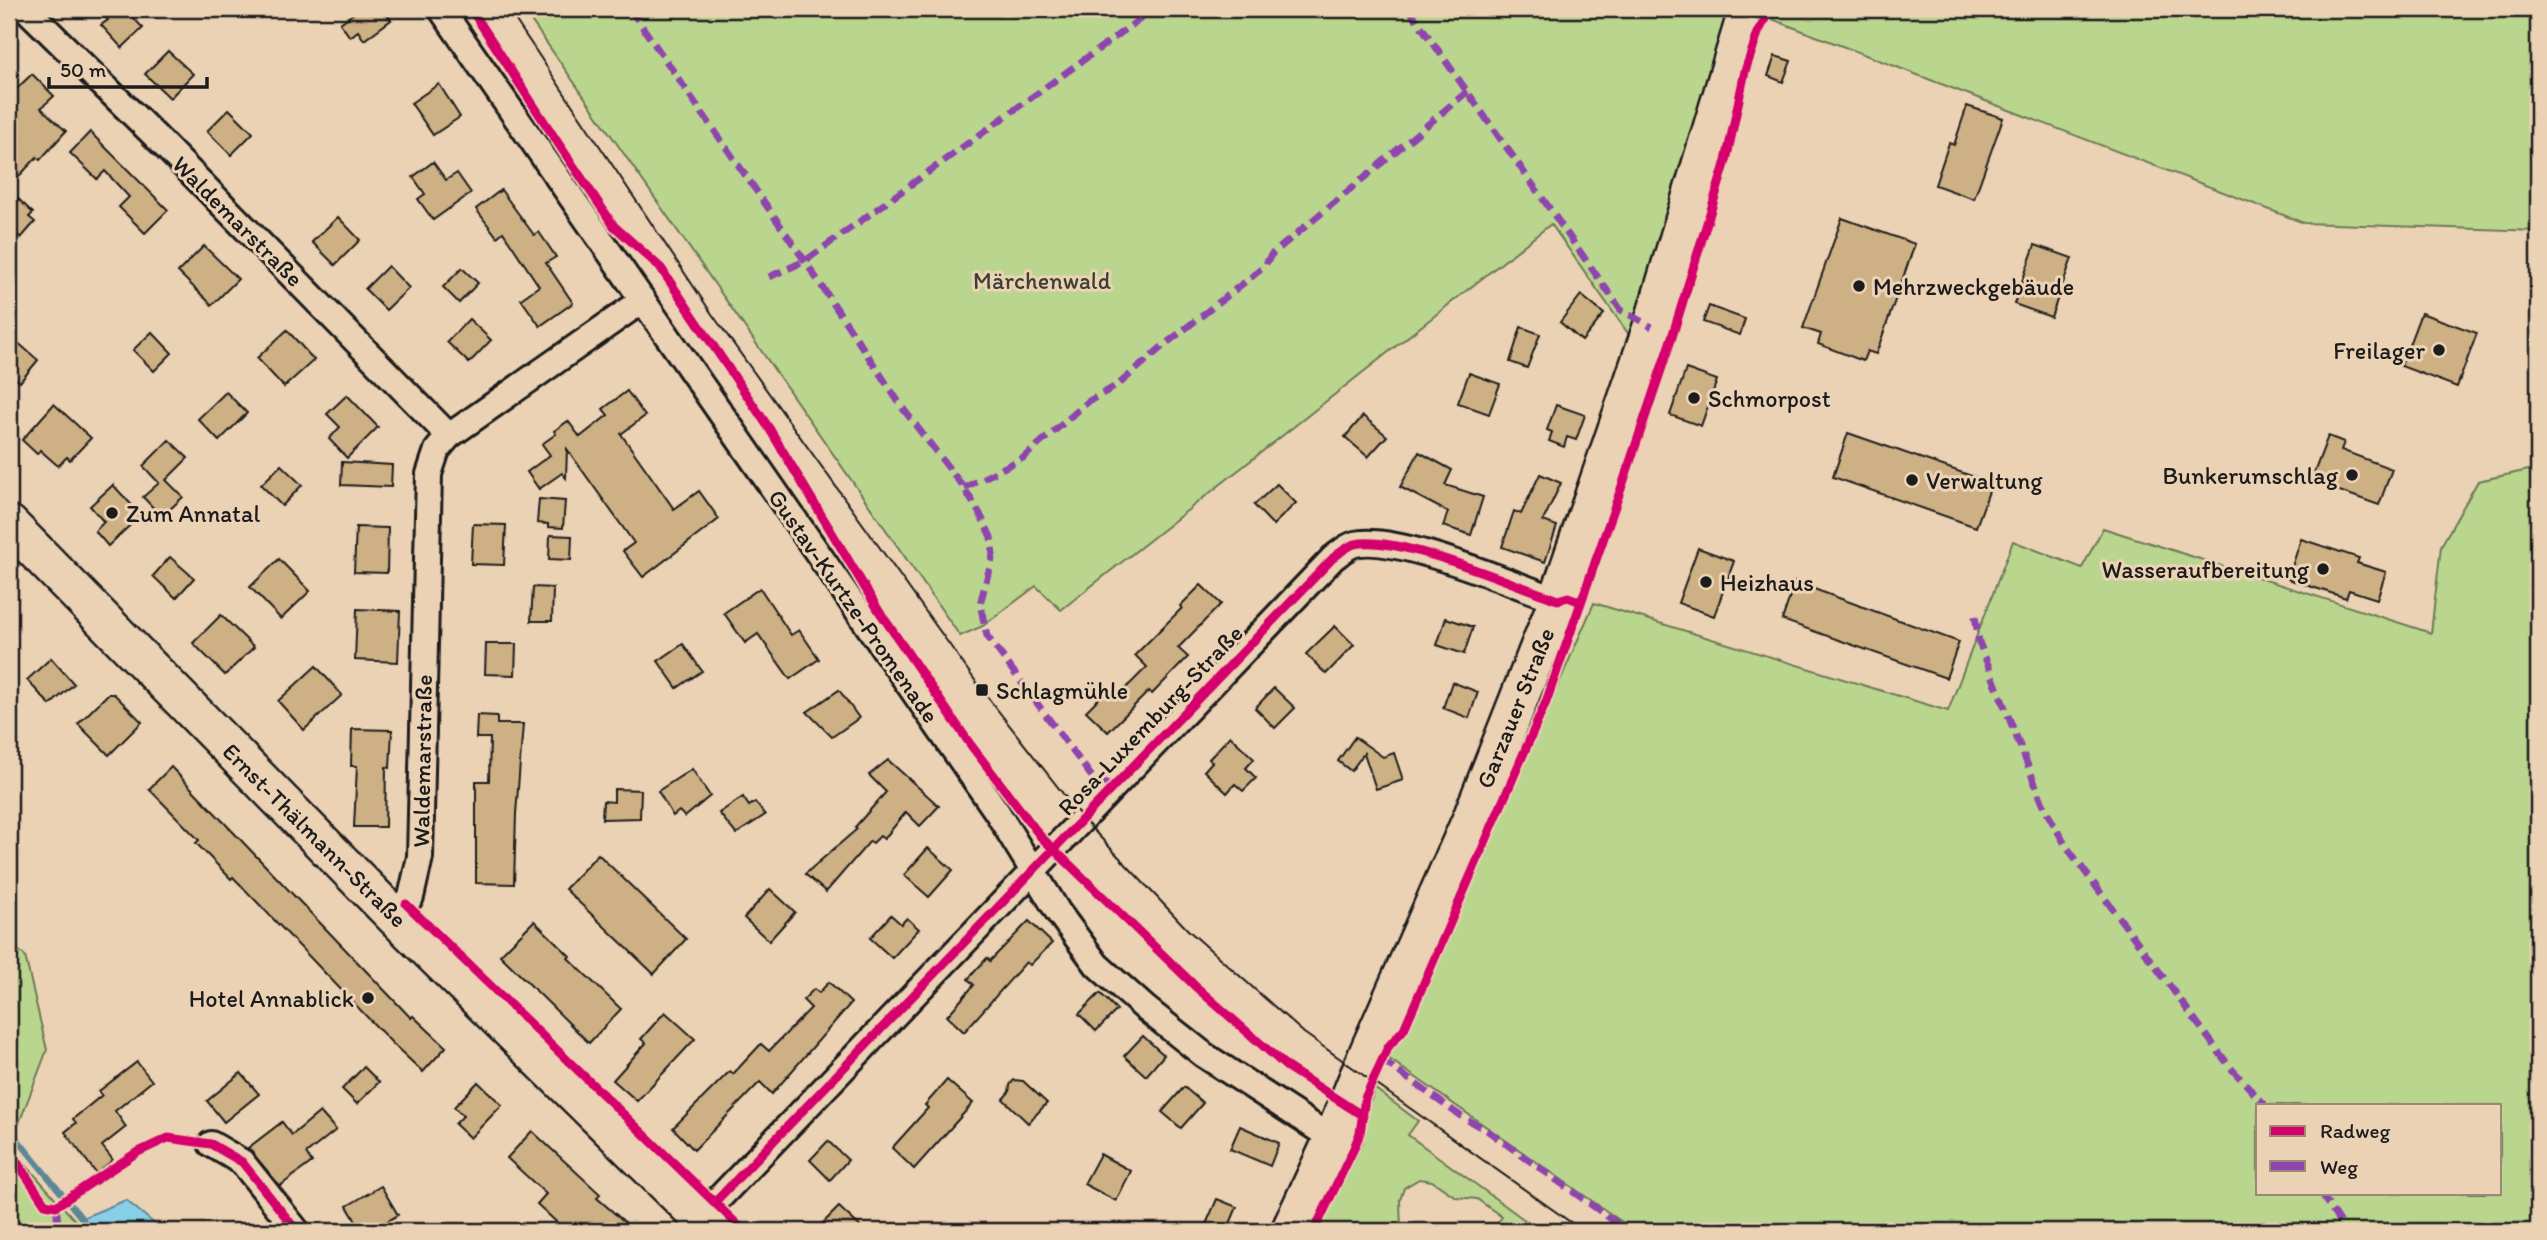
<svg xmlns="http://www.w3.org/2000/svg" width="2547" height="1240" font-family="Itim,sans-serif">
  <rect width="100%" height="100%" fill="#ecd2b4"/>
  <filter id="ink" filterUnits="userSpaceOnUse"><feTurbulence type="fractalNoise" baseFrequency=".0143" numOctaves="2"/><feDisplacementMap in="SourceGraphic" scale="14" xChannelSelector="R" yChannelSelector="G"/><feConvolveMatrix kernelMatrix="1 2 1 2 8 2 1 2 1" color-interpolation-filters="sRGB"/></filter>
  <g filter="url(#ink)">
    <g fill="#bad68e" stroke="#6b7955" stroke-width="2" fill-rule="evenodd">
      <path d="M523,9H1743L1632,339L1551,224L1061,610L1036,586L983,626L960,636Z"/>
      <path d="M1774,9H2538V231L2304,223L1769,18Z"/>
      <path d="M2538,468V1231H1635L1388,1058L1431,976L1594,603L1948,711L2013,541L2082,568L2103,528L2431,633L2441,546L2478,481ZM2258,1105H2500V1193H2258Z"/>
      <path d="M9,942L25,956L47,1050L10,1147L80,1226L82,1231H9Z"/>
      <path d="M1374,1088L1418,1121L1408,1135L1540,1231H1491L1502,1217L1477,1199L1456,1197L1432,1181L1419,1179L1404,1188L1400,1200L1401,1231H1319L1363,1142L1370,1095Z"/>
    </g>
    <path fill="#87d0e8" stroke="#5c8896" stroke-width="2" d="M126,1200L163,1231H82L80,1226L82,1218Z"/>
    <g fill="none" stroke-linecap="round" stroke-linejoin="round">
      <path stroke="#5c8896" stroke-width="6" d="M9,1129L92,1231"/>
    </g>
    <g fill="#ceb085" stroke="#1c1c1c" stroke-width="2">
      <path d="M97,9H125L143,28L122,48L101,25L108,20Z"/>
      <path d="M360,9H383L391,20L364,40L358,31L350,37L340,23Z"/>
      <path d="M168,51L193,74L170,98L145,74Z"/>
      <path d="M1775,56L1791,61L1783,82L1768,76Z"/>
      <path d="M32,74L54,96L41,108L66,131L40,160L37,157L9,187V96Z"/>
      <path d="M439,84L460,117L433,135L411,103Z"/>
      <path d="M1967,106L2003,118L1974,199L1935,185L1949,143L1954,145Z"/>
      <path d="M229,109L253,133L231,155L207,131Z"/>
      <path d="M90,132L168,210L145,233L119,207L129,197L105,171L97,179L70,153Z"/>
      <path d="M433,162L446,180L457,173L471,193L433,220L418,199L425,194L413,177Z"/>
      <path d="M9,190L33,213L29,217L35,222L21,238L9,227Z"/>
      <path d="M501,190L534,235L539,232L556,257L546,263L573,303L540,326L521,299L539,286L503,232L497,237L476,209Z"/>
      <path d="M338,217L360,240L335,265L312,242Z"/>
      <path d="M1842,218L1915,244L1876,354L1867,351L1863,361L1818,344L1821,334L1803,328Z"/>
      <path d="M2035,245L2072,258L2051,317L2014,304Z"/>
      <path d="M204,246L238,279L212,305L178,272Z"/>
      <path d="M388,266L409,288L386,310L365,289Z"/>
      <path d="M462,268L478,283L459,303L443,287Z"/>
      <path d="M1581,295L1604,314L1582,341L1560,322Z"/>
      <path d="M1709,306L1745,319L1740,335L1703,322Z"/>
      <path d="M2421,313L2477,333L2457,387L2401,366Z"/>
      <path d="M469,319L491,340L469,363L447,342Z"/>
      <path d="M1521,327L1540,334L1527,368L1510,362Z"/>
      <path d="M287,330L314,360L284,387L257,358Z"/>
      <path d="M152,332L172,353L154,371L133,350Z"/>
      <path d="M9,335L38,360L20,382L9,373Z"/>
      <path d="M1686,369L1717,380L1701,426L1670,415Z"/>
      <path d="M1469,373L1500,384L1489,414L1458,403Z"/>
      <path d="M627,391L645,416L621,434L674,509L699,491L719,519L643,577L623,551L634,543L567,449L566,478L562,473L539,489L527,472L550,455L542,444L556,434L554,431L568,421L580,437L608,415L603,409Z"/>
      <path d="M226,392L247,413L219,441L198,419Z"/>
      <path d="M347,395L378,427L347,458L329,439L340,427L327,414Z"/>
      <path d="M54,404L91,438L70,460L67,457L58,466L40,450L37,454L22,440Z"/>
      <path d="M1556,405L1585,415L1576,440L1567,437L1564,447L1549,441L1552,432L1547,430Z"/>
      <path d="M1363,416L1387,436L1368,457L1345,437Z"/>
      <path d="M1848,433L1992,483L1976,527L1833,477Z"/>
      <path d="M2328,436L2344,442L2341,450L2392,469L2379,505L2311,481Z"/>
      <path d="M169,440L188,458L166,480L183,497L167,512L164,509L159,514L143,497L159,483L143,466Z"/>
      <path d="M1419,452L1452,470L1445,485L1483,497L1471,535L1443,526L1448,512L1400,487Z"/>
      <path d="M342,462L392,465L391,487L341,485Z"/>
      <path d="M281,465L302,485L282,506L261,485Z"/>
      <path d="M1540,474L1561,483L1543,521L1557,526L1545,562L1502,547L1514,511L1521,514Z"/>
      <path d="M1277,484L1296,503L1273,525L1254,505Z"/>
      <path d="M113,485L141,515L108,546L95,531L104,522L90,506Z"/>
      <path d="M539,499L565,501L563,528L548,527V524L537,523Z"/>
      <path d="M473,524L506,525L504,565L471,564Z"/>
      <path d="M356,527L388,528L387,573L354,572Z"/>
      <path d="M550,535L572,536L571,560L549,559Z"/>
      <path d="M2301,539L2359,558L2357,563L2386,572L2377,599L2349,590L2346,598L2288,579Z"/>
      <path d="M1698,548L1734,561L1714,616L1678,603Z"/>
      <path d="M170,557L194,578L176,598L153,576Z"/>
      <path d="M279,559L310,591L281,619L250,587Z"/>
      <path d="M1795,582L1959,642L1946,678L1782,620Z"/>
      <path d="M1201,585L1221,604L1178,648L1188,657L1152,694L1149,691L1108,732L1086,711L1109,688L1118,696L1147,667L1135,655L1182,608L1180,606Z"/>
      <path d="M533,587L553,588L552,621H531Z"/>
      <path d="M760,588L791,635L799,630L819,659L790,679L758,634L745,643L724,613Z"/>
      <path d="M357,609L400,611L398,662L355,660Z"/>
      <path d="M221,615L254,647L225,675L193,643Z"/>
      <path d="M1446,618L1473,627L1464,654L1437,645Z"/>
      <path d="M1335,626L1354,645L1326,674L1306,654Z"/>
      <path d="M486,644H516L515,675L485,674Z"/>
      <path d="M683,644L702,671L677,688L658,661Z"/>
      <path d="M51,658L74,684L50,705L27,680Z"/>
      <path d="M316,666L342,695L304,730L278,701Z"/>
      <path d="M1452,682L1478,692L1469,718L1443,708Z"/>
      <path d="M1274,688L1295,708L1275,728L1255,708Z"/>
      <path d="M839,690L859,718L832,737L807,712Z"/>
      <path d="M108,694H114L142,722L109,755L78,724Z"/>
      <path d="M477,715L497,716V724H523L516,814L514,884L476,883V781H489L490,738H476Z"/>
      <path d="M352,729L392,730L390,768L386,767L385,827H354L357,766H351Z"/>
      <path d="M1230,736L1254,759L1246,768L1256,778L1243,791L1235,784L1227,793L1204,771L1212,762L1209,759Z"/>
      <path d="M1355,737L1383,757L1394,753L1403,780L1376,789L1364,753L1351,771L1338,761Z"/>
      <path d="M888,760L939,806L920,826L906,812L884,839L880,836L873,843L870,841L826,892L805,874L857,829L855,827L886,792L869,775Z"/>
      <path d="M171,767L411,1018L413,1016L446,1047L423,1072L393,1044L233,877L231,879L196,843L199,840L149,789Z"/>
      <path d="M692,769L710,796L685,817L679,811L673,816L658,791Z"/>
      <path d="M614,789L641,790L640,818L602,819L603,801L614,802Z"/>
      <path d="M743,797L749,806L755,802L765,815L736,834L719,813Z"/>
      <path d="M928,848L953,870L929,897L904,875Z"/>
      <path d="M598,854L686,939L654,974L565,889Z"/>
      <path d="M770,889L795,912L769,941L744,918Z"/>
      <path d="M891,915L901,924L907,918L919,929L892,958L870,938Z"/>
      <path d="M534,921L570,956L568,958L621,1009L589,1043L500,955Z"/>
      <path d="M1029,921L1052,943L1030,965L1026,962L964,1032L947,1016L974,985L968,979L987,958L990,961Z"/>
      <path d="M829,982L851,1003L772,1094L760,1082L694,1150L673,1128L730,1071L733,1074L761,1044L769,1051L811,1008L803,1000L814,989L819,993Z"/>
      <path d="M1100,993L1117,1010L1096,1031L1079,1014Z"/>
      <path d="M665,1012L695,1039L637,1101L613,1080L646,1043L641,1039Z"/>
      <path d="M1143,1036L1164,1055L1146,1076L1124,1056Z"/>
      <path d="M137,1062L152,1081L115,1111L126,1127L102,1146L113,1160L96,1173L65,1132L76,1123L73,1119L102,1095L99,1091Z"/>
      <path d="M364,1067L379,1082L357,1104L342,1089Z"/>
      <path d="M241,1073L259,1094L224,1122L207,1101Z"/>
      <path d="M947,1080L973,1103L914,1169L892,1148L928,1108L925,1105Z"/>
      <path d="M1014,1080L1023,1081L1047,1103L1028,1123L1003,1099L1009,1092L1010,1085Z"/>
      <path d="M478,1082L502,1105L470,1138L455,1124L463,1116L454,1107Z"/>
      <path d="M1184,1087L1203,1103L1181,1128L1162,1112Z"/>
      <path d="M320,1112L336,1130L306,1154L312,1162L280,1186L248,1148L282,1122L292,1135Z"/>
      <path d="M1240,1126L1279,1143L1270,1166L1230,1149Z"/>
      <path d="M532,1131L600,1194L597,1198L635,1231H566L537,1204L546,1194L507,1158Z"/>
      <path d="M828,1141L848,1160L830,1180L810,1160Z"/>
      <path d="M1100,1154L1131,1171L1116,1201L1084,1184Z"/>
      <path d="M381,1186L398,1215L370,1231L367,1226L361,1230L347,1206Z"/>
      <path d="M1217,1199L1237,1207L1227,1231H1203Z"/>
      <path d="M839,1207L865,1231H815Z"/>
    </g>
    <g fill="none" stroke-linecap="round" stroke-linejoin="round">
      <defs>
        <g id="street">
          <path d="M26,9L157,138L449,436"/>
          <path d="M441,9L997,812L1058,912L1097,965L1145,1008L1204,1055L1333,1139"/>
          <path d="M394,916L411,897L420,857L429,474L437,450L449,436L643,300"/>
          <path d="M211,1144L242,1162L297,1231"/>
          <path d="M700,1218L1333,558C1340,553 1347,546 1355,544C1397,534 1514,585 1558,600"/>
        </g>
        <g id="secondary">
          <path d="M9,524L394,916L714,1231"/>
          <path d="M1290,1231L1333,1139L1369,1051L1471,820L1558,600L1652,327L1748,9"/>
        </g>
      </defs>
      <use href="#street" stroke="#1c1c1c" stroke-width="30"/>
      <use href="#secondary" stroke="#1c1c1c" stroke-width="42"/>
      <use href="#street" stroke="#ecd2b4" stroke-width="24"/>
      <use href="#secondary" stroke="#ecd2b4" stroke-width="37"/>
      <path stroke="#1c1c1c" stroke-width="2" d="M508,9L712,314L982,690L1082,818L1188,930L1304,1033L1583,1231"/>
      <g stroke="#8e44ad" stroke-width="7" stroke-dasharray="14 7" stroke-linecap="butt">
        <path d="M630,9L805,261L904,410L964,488L980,514L991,537L993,555L980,604L987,636L1092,777L1112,787"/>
        <path d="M1409,9L1621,310L1652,327"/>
        <path d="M769,277L805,261L1154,9"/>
        <path d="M964,488L1023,458L1089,401L1118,385L1163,346L1264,267L1271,255L1468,91"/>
        <path d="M1975,616L1979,642L2045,809L2066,846L2230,1067L2265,1105"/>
        <path d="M1382,1060L1462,1117L1488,1131L1628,1231"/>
        <path d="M2321,1193L2345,1231"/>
        <path d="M56,1206L59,1231"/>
      </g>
      <defs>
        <g id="cycleway">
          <path d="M471,9L560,146L614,226L661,268L666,276L769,428L879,611L970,744L1041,837L1195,986L1287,1067L1363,1116"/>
          <path d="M406,904L744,1231"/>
          <path d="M9,1150L45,1204L56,1206L136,1153L168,1138L211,1144L242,1162L297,1231"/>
          <path d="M714,1203L1333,558C1340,553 1347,546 1355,544C1397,534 1514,585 1558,600L1568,597L1581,602"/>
          <path d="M1314,1231L1354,1148L1360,1133L1365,1098L1388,1047L1404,1029L1546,702L1622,486L1672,337L1726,161L1745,71L1758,33L1770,9"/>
        </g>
      </defs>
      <use href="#cycleway" stroke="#ecd2b4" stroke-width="13"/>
      <use href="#cycleway" stroke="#d6006c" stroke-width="9"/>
    </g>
  </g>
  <g fill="#1c1c1c" stroke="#ecd2b4" stroke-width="2.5">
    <circle cx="1859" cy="286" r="7"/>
    <circle cx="2439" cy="350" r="7"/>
    <circle cx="1694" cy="398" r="7"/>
    <circle cx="2352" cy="475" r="7"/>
    <circle cx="1912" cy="480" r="7"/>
    <circle cx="112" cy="513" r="7"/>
    <circle cx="2323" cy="569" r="7"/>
    <circle cx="1706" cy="582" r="7"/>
    <rect x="975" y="683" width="14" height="14" rx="3.5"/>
    <circle cx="368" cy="998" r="7"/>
  </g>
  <g text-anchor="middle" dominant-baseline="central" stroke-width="6" stroke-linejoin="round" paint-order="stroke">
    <g font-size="24" fill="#1c1c1c" stroke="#ecd2b4">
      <text transform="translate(238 221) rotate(45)">Waldemarstraße</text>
      <text transform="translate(854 606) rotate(55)">Gustav-Kurtze-Promenade</text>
      <text transform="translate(1515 708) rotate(-68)">Garzauer Straße</text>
      <text transform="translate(1150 720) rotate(-46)">Rosa-Luxemburg-Straße</text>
      <text transform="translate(422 761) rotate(-89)">Waldemarstraße</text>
      <text transform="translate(315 835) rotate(45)">Ernst-Thälmann-Straße</text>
    </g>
    <g font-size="24" fill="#3c4133" stroke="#ecd2b4">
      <text x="1042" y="280">Märchenwald</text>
    </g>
    <g font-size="24" fill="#1c1c1c" stroke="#ecd2b4" text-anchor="start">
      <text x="1873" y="286">Mehrzweckgebäude</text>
      <text x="2425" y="350" text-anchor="end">Freilager</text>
      <text x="1708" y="398">Schmorpost</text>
      <text x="2338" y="475" text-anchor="end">Bunkerumschlag</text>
      <text x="1926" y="480">Verwaltung</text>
      <text x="126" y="513">Zum Annatal</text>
      <text x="2309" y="569" text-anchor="end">Wasseraufbereitung</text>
      <text x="1720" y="582">Heizhaus</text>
      <text x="996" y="690">Schlagmühle</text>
      <text x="354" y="998" text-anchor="end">Hotel Annablick</text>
    </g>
  </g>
  <rect width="2547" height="1240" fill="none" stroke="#ecd2b4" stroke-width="35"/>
  <rect x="18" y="18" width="2512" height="1205" fill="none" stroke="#1c1c1c" stroke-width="2.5" filter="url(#ink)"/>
  <rect x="2256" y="1104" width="245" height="91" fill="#ecd2b4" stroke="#998977" stroke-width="2"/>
  <rect x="2270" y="1126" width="35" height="10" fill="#d6006c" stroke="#998977" stroke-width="2"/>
  <text x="2320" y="1138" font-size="21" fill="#1c1c1c">Radweg</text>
  <rect x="2270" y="1161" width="35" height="10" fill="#8e44ad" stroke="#998977" stroke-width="2"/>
  <text x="2320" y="1174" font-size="21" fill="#1c1c1c">Weg</text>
  <path d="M49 77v10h158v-10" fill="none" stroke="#1c1c1c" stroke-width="3.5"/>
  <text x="60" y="77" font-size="21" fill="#1c1c1c" stroke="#ecd2b4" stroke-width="5" paint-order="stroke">50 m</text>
</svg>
